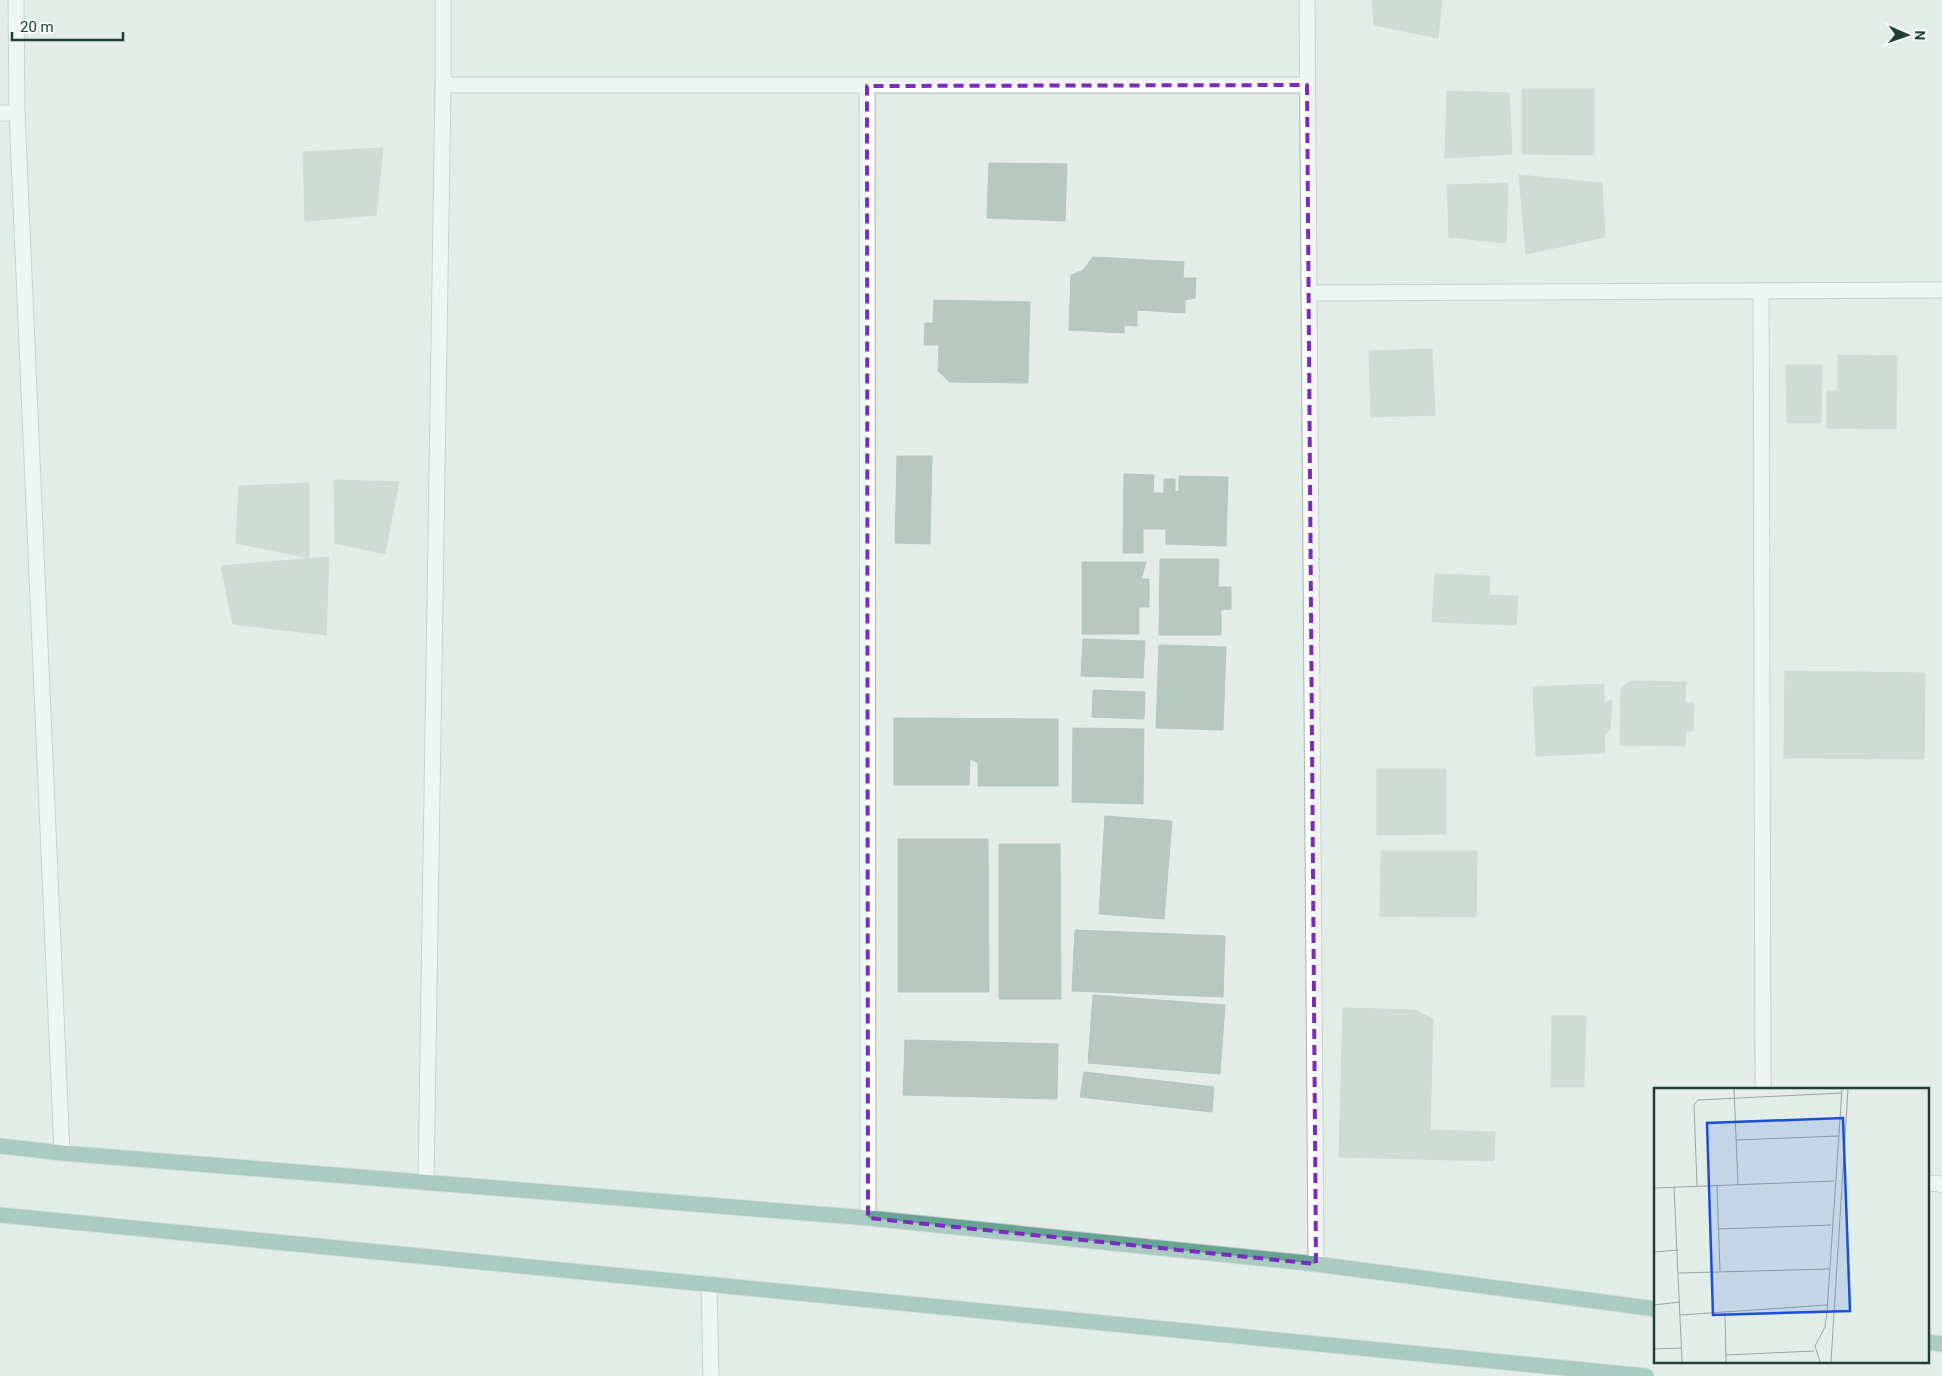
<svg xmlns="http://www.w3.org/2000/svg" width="1942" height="1376" font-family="Roboto,sans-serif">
  <rect width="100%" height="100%" fill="#e2ede8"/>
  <g fill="#b7c8c1" stroke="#b4c7bf">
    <path d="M1372,0H1442L1438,38L1374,25Z"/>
    <path d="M1522,89H1594V155L1522,154Z"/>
    <path d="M1447,91L1509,93L1512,154L1445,158Z"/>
    <path d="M383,148L376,215L305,221L303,152Z"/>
    <path d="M989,163L1067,164L1065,221L987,218Z"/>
    <path d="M1519,175L1602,183L1605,237L1526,254Z"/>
    <path d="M1508,183L1506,243L1449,237L1447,185Z"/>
    <path d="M1093,257L1184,262L1183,278H1196L1195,298L1185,300V313L1137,310V326L1124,325V333L1069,330L1071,275L1083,270Z"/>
    <path d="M934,300L1030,302L1028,383L950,382L938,371L939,345H924L925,323H933Z"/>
    <path d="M1432,349L1435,415L1371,417L1369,351Z"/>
    <path d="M1838,355L1897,356L1896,429L1827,428V391H1838Z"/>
    <path d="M1786,365H1822L1821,423H1787Z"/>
    <path d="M897,456H932L930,544L895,543Z"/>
    <path d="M1124,474L1154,475L1153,493H1164V479H1175V492L1179,491V476L1228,477L1226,546L1166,544V529H1143V553H1123Z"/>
    <path d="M334,480L399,482L385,554L335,543Z"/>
    <path d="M309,483V558L236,543L239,486Z"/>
    <path d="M329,557L326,635L233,624L221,566Z"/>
    <path d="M1160,559H1219L1218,587H1231V609L1221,610V635H1159Z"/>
    <path d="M1082,562H1146L1141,579H1149V607H1139V634H1082Z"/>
    <path d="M1435,574L1490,576L1489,595L1518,596L1516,625L1432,622Z"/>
    <path d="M1083,639L1145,641L1143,678L1081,676Z"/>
    <path d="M1159,645L1226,647L1223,730L1156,728Z"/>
    <path d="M1785,671L1925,673L1924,759L1784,758Z"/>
    <path d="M1630,681L1686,682L1685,703H1694L1693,731H1686L1685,746L1620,745L1621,688Z"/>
    <path d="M1604,684V703L1612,700L1610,730L1604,734L1605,753L1536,756L1533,687Z"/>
    <path d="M1093,690L1145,692L1144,719L1092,717Z"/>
    <path d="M894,718L1058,719V786H978V763L970,759L969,785H894Z"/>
    <path d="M1073,728L1144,729L1143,804L1072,802Z"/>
    <path d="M1377,769H1446V834L1377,835Z"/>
    <path d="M1105,816L1172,821L1164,919L1099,914Z"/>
    <path d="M898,839H988L989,992H898Z"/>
    <path d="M999,844H1060L1061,999H999Z"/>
    <path d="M1381,851H1477L1476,917L1380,916Z"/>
    <path d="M1075,930L1225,936L1223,997L1072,991Z"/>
    <path d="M1093,995L1225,1005L1220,1074L1088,1063Z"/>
    <path d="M1343,1008L1416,1010L1433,1019L1430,1130L1495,1132L1494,1161L1339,1157Z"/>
    <path d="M1552,1016H1586L1584,1087H1551Z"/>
    <path d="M905,1040L1058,1044L1057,1099L903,1095Z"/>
    <path d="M1084,1072L1214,1087L1212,1112L1080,1097Z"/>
  </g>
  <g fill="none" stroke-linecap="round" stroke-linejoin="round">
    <defs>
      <g id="lane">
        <path d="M1928,1184L1937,1183L1942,1185"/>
        <path d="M709,1284L711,1376"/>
      </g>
      <g id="street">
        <path d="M16,0L17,113L62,1153"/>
        <path d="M1307,0L1316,1264"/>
        <path d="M443,85H1307"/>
        <path d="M867,86L868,1218"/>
        <path d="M0,113H17"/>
        <path d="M1761,291L1763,1090"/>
        <path d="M1309,293L1942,290"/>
        <path d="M426,1182L443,85V0"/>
      </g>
      <g id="primary">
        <path d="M0,1146L62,1153L868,1218L1316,1264L1656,1309"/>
        <path d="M0,1215L1646,1376"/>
        <path d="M1928,1342L1942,1344"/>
      </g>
    </defs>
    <use href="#lane" stroke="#a5b5af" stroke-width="17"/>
    <use href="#street" stroke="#a5b5af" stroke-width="17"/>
    <use href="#primary" stroke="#c1c9c7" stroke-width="17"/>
    <use href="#lane" stroke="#fff" stroke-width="15"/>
    <use href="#street" stroke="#fff" stroke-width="15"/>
    <use href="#primary" stroke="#66a393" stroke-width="15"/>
  </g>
  <path d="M0 0H1942V1376H0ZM1307,85L1316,1264L868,1218L867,86Z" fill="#e2ede8" fill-opacity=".55" fill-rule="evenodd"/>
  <path fill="none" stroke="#7b2cbf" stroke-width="4" stroke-dasharray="10 6" stroke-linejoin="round" d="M1307,85L1316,1264L868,1218L867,86Z"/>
  <g transform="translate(1654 1088)">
    <rect width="275" height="275" fill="#e2ede8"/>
    <path fill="none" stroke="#95a7a1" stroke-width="1" d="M80,1L84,97M82,52L184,48M43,98L40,17L44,12L188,5M63,98L66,183M20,99L28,274M0,100L180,93M65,141L177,137M0,164L24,162M25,185L175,181M0,217L26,214M71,225L72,274M26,227L173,217M0,261L27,260M72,267L160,263M166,274L161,258L171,239L173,224L188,1M177,274L194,1"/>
    <path fill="#1d4ed8" fill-opacity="0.15" stroke="#1d4ed8" stroke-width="2.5" d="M189,30L196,223L59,227L53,35Z"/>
    <rect width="275" height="275" fill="none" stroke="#223e36" stroke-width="2.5"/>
  </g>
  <g transform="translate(1907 35) rotate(92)" stroke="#f3f9f6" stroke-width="4" paint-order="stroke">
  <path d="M0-4L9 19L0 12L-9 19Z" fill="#223e36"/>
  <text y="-8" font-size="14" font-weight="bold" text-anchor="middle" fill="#223e36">N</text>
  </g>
  <path d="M12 32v8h111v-8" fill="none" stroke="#223e36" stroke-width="2.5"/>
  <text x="20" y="32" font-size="15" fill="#223e36" stroke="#f3f9f6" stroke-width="4" paint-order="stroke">20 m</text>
</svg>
